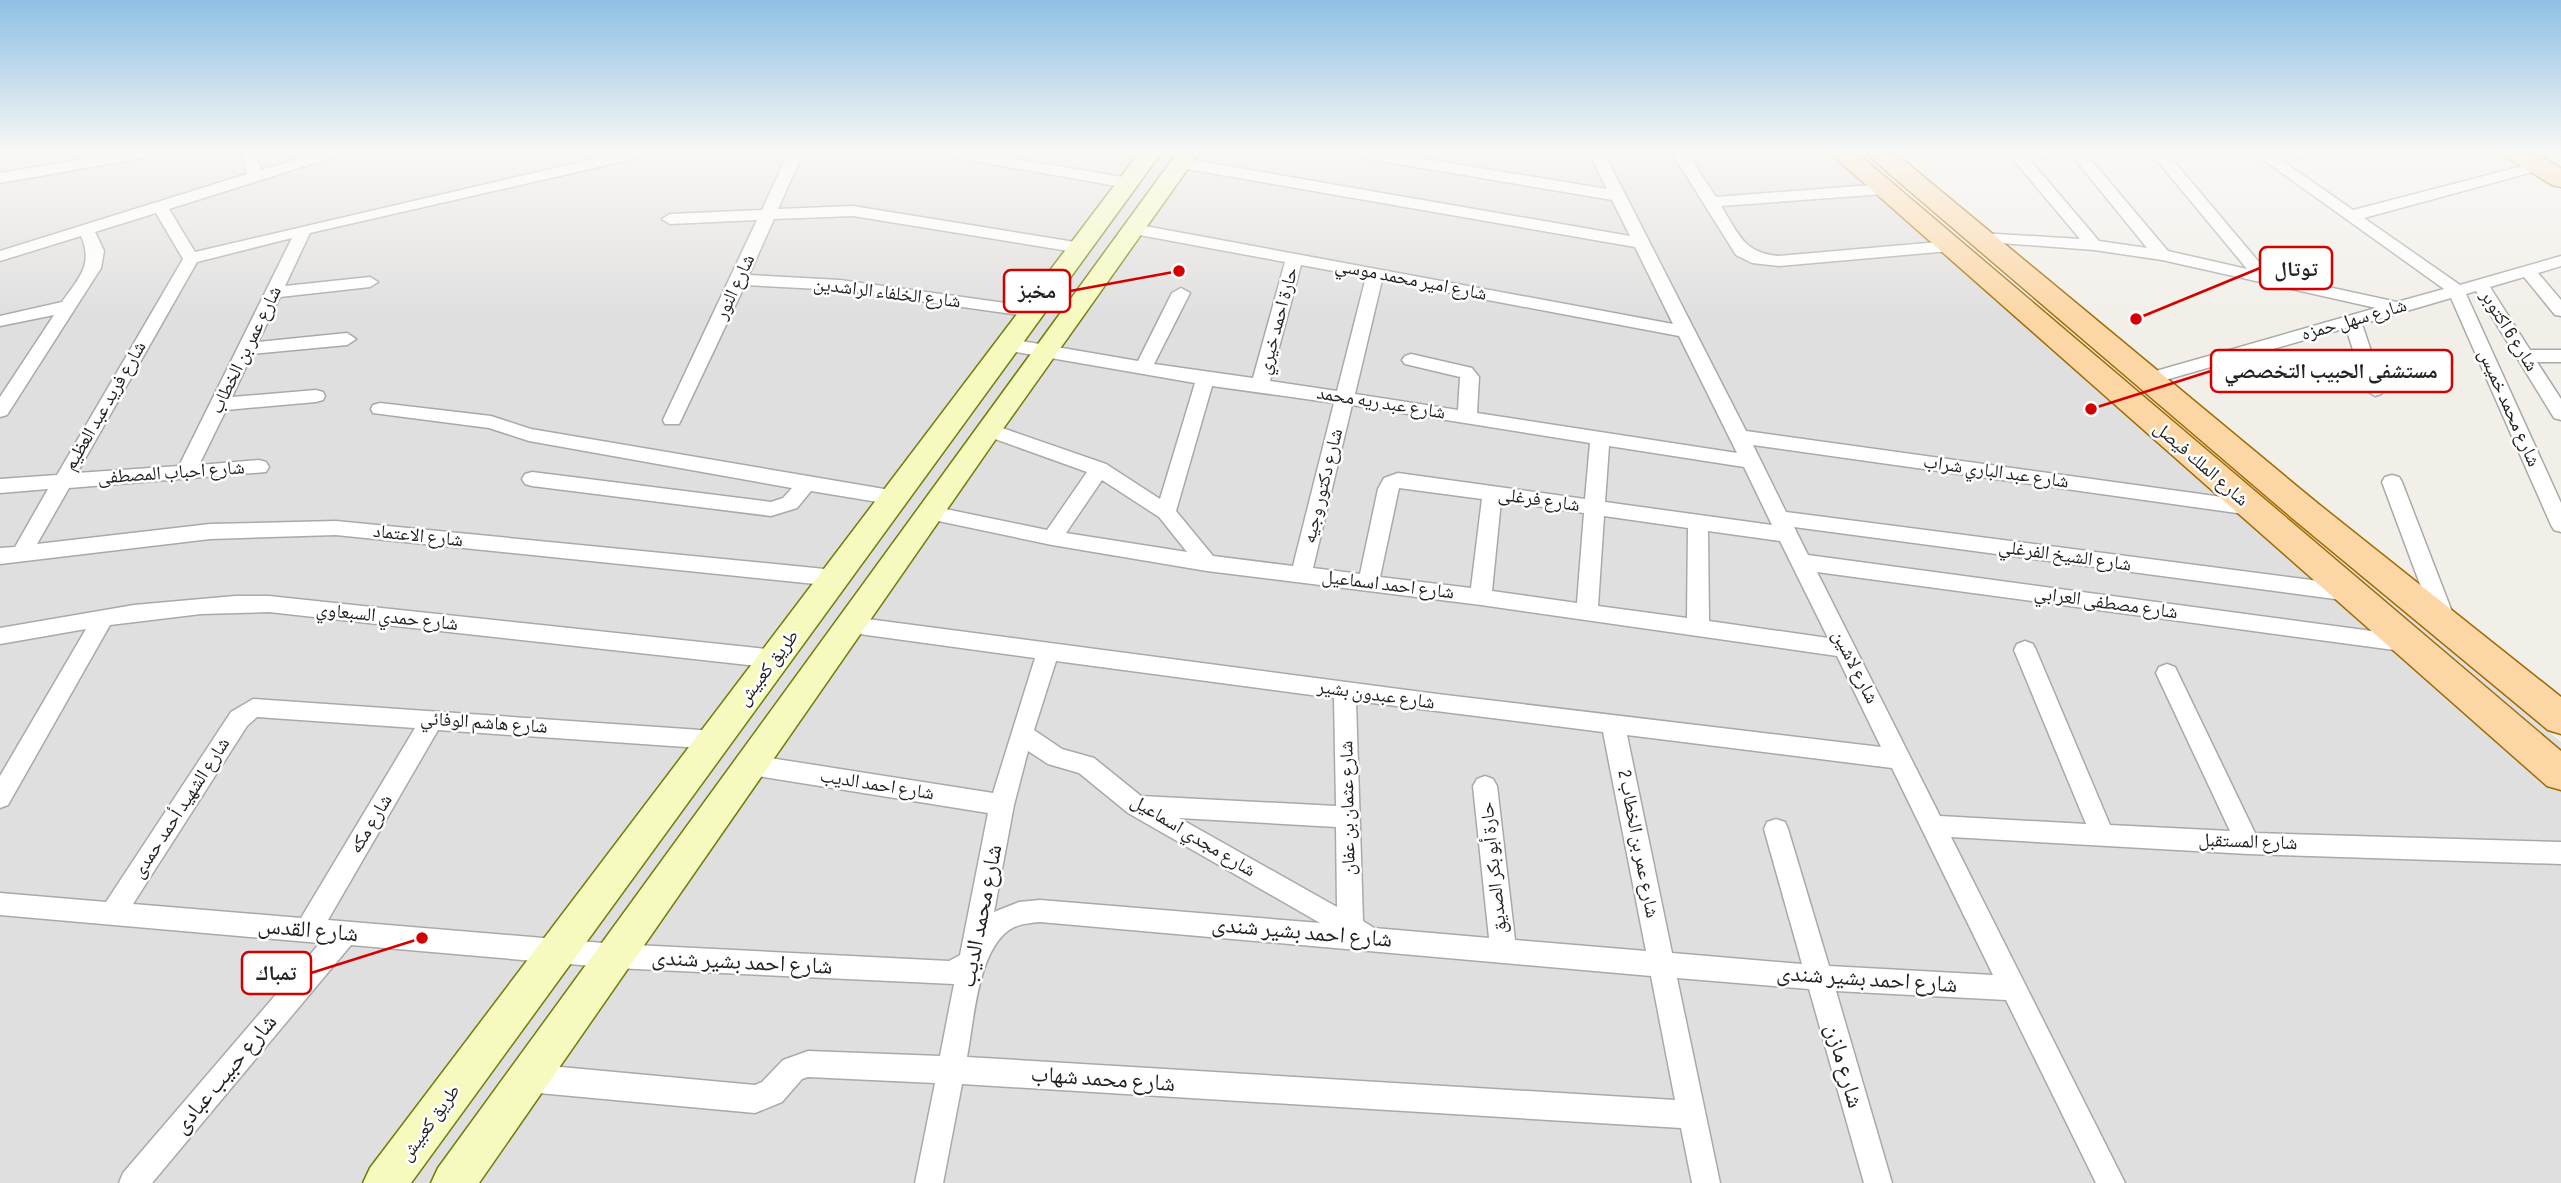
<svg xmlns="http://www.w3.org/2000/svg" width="2561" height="1183" font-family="'Sofia Sans Condensed','Noto Naskh Arabic',sans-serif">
  <rect width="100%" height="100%" fill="#f2efe9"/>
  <path fill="#e0dfdf" d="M0,153H1842L2561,742V1183H0Z"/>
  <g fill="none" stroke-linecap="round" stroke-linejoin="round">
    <defs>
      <g id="street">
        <path d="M118,153H150L142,158L0,183V173Z"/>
        <path d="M242,153H256L261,170L317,153H340L337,156L169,209L195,252L620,153H646L638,158L310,233L285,286L370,277L378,282L370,287L280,297L258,342L347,333L356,339L347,345L252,354L232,397L316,390L323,392L325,396L323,400L316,402L226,410L199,465L259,460L266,462L269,467L266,472L69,488L37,544L210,524L336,521L835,570L842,572L845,578L842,584L835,586L336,535L210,539L0,564V548L15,547L48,489L0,493V479L57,475L183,259L156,213L95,232L104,251L101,268L7,415L0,417V397L54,315L0,326V316L62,302C78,279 94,265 81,236L0,261V251L247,174ZM292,238L179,466L77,473L197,262Z"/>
        <path d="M788,153H803L778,209L853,206L1081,243L1089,248L1081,253L853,216L774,219L749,275L840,280L1034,307L1043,312L1034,317L840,290L745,285L681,420L679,424H665L663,420L757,220L670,224L662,219L670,214L762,210Z"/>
        <path d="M949,153H981L1128,178L1136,183L1128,188L957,158Z"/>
        <path d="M1355,153H1388L1607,189L1589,153H1604L1746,431L2251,501L2258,503L2261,508L2258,513L2251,515L1753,445L1786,512L2350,585L2357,587L2361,593L2357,599L2350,601L1794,527L1808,555L2409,636L2417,638L2420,644L2417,650L2409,652L1817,572L1940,816L2086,824L2014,650L2017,644L2025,641L2033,644L2036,650L2110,825L2230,831L2156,673L2159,667L2167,664L2175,667L2255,833L2561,842V864L2248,854L1951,837L2125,1183H2096L2006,1000L1836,991L1892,1183H1864L1809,989L1677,978L1720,1183H1692L1681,1128L962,1084L943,1183H915L935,1083L808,1077L802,1079L782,1102L755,1113L528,1092L518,1088L514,1078L518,1068L528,1064L755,1085L762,1082L783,1060L808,1051L940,1056L954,984L615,968L351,945L152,1183H119L123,1173L320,943L0,915V893L106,902L231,712L253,699L715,731L723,733L726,740L723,747L715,749L438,730L328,920L615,944L949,961L960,955L988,813L751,775L743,772L739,765L743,758L751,755L993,793L1035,658L852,633L844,631L841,625L844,619L852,617L1437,694L1881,747L1837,656L1481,605L1207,571L1052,545L924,518L921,513L924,508L931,506L1047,530L1087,472L981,434L979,429L981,424L988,423L1106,464L1160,499L1195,383L1010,351L1004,349L1001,345L1004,341L1010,339L1138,361L1172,293L1181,288L1190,293L1154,364L1253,378L1285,262L1134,234L1126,229L1128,226L1134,224L1673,324L1635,247L1181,168L1173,163L1181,158L1630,236L1612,200L1363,158ZM1301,265L1366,277L1337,391L1270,381ZM1382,280L1679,336L1737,453L1477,413L1479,377L1472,368L1411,354L1405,356L1402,360L1405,364L1460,377L1458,410L1355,394ZM1212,386L1334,403L1293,566L1213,556L1176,511ZM1352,405L1590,443L1585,499L1398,473L1384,478L1378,489L1360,574L1313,568ZM1609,446L1744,467L1772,525L1605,502ZM1102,480L1159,517L1187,552L1066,533ZM1399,488L1482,499L1471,588L1380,577ZM1501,501L1584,513L1577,603L1492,591ZM1604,516L1688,528L1687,618L1598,606ZM1708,531L1780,541L1828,638L1709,621ZM1056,661L1334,698L1336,806L1141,796L1094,758L1062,749L1034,730ZM1356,701L1603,732L1646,951L1515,940L1497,786L1493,779L1485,776L1477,779L1473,786L1489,938L1374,928L1363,921ZM257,717L415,728L301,918L133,904L247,726ZM1627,735L1892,768L1993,975L1829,966L1788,829L1785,822L1776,819L1767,822L1764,829L1802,964L1672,953ZM1028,751L1048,764L1079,773L1128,813L1320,923L1040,900L1019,902L994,912L1014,805ZM1179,818L1336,827L1337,907ZM1040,922L1651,976L1675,1100L967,1057C974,1021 977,953 1009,930C1018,924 1029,923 1040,922Z"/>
        <path d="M1672,153H1687L1716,197L1884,184L1892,189L1884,194L1721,206C1739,234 1743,253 1779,256L1950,241L1958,246L1950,251L1779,266L1752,263L1736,255Z"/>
        <path d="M2008,153H2055L2053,156L2031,161L2099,241L2147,248L2070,153H2085L2168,251L2247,269L2151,153H2167L2269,274L2397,302L2444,289L2254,153L2274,155L2309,153L2307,156L2284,162L2353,210L2534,163H2544L2547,166L2544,169L2364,218L2460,285L2561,256V266L2538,273L2561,300V316L2555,315L2524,277L2490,287L2530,350H2561V362H2537L2561,399V420L2554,418L2476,291L2466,294L2561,503V532L2554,530L2551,525L2451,298L2362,324L2384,390L2381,394L2375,396L2366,390L2346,328L2148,385L2142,383L2139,379L2142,375L2376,308L2162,260L2094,250L1974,241L1972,238L1974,235L1980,233L2080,239Z"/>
        <path d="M380,403L491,416L531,429L896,491L903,493L906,498L903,503L896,505L811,491L797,508L771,516L532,486L525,484L522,479L525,474L532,472L771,502L783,498L792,488L529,441L489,428L373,413L371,409L373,405Z"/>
        <path d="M2392,475L2399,477L2402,482L2456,622L2453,628L2445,630L2437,628L2434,622L2382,482L2385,477Z"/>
        <path d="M235,596H269L775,650L783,653L786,659L783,665L775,668L269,612L201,614L110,625L8,805L0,808V776L86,629L0,644V628L134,605Z"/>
      </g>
      <g id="secondary">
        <path d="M1139,153H1161L411,1183H363L370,1168Z"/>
        <path d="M1177,153H1199L998,436L479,1183H431L438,1168Z"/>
      </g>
      <g id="primary">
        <path d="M1830,153H1857L2561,751V790L2547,786Z"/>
        <path d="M1868,153H1895L2316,502L2561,697V734L2548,730L2292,518L1871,158Z"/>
        <path d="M2504,153H2534L2561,168V187L2552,185L2508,158Z"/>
      </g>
    </defs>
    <use href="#street" stroke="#a9a9a9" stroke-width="3"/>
    <use href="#secondary" stroke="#707d05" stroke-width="3"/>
    <use href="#primary" stroke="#a06b00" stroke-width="3"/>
    <use href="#street" fill="#fff" fill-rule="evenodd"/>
    <use href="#secondary" fill="#f7fabf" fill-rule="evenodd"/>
    <use href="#primary" fill="#fcd6a4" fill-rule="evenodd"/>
  </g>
  <linearGradient id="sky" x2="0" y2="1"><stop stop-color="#8fc0e4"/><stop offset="0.48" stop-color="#f9f8f5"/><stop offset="1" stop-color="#f9f8f5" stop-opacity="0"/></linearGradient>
  <rect width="2561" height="318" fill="url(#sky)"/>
  <g text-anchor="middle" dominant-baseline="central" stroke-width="5" stroke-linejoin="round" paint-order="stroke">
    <g font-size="19" fill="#222" stroke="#fff">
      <text transform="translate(1411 280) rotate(11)">شارع امير محمد موسي</text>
      <text transform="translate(735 287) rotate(-65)">شارع النور</text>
      <text transform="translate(887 293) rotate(7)">شارع الخلفاء الراشدين</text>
      <text transform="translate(2354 320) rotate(-16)">شارع سهل حمزه</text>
      <text transform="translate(1278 321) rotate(-75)">حارة احمد خيري</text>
      <text transform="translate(2509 331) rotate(58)">شارع 6 اكتوبر</text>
      <text transform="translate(246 350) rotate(-64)">شارع عمر بن الخطاب</text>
      <text transform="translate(1381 403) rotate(9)">شارع عبد ريه محمد</text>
      <text transform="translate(105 406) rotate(-60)">شارع فريد عبد العظيم</text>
      <text transform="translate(2509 408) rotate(66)">شارع محمد خميس</text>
      <text transform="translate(2201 464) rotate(41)">شارع الملك فيصل</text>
      <text transform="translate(1996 472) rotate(8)">شارع عبد الباري شراب</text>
      <text transform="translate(171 473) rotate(-4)">شارع احباب المصطفى</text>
      <text transform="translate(1323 486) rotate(-76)">شارع دكتور وجيه</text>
      <text transform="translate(1539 500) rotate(8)">شارع فرغلى</text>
      <text transform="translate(418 536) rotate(6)">شارع الاعتماد</text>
      <text transform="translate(2065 556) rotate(8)">شارع الشيخ الفرغلي</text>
      <text transform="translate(1388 585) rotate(7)">شارع احمد اسماعيل</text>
      <text transform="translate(2106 603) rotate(8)">شارع مصطفى العرابي</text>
      <text transform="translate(387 617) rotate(6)">شارع حمدي السبعاوي</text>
      <text transform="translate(1855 667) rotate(63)">شارع لاشين</text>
      <text transform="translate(768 668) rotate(-53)">طريق كعبيش</text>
      <text transform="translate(1376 695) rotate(8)">شارع عبدون بشير</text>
      <text transform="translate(484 723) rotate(4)">شارع هاشم الوفائي</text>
      <text transform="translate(877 785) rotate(9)">شارع احمد الديب</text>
      <text transform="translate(181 808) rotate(-57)">شارع الشهيد أحمد حمدى</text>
      <text transform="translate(1348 808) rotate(-91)">شارع عثمان بن عفان</text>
      <text transform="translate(371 824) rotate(-59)">شارع مكه</text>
      <text transform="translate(1193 836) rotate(31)">شارع مجدي اسماعيل</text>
      <text transform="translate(2248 842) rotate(2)">شارع المستقبل</text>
      <text transform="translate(1638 844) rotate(79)">شارع عمر بن الخطاب 2</text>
      <text transform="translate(1494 868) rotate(-96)">حارة أبو بكر الصديق</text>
      <text transform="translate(430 1123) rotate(-54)">طريق كعبيش</text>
    </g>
    <g font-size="23" fill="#222" stroke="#fff">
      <text transform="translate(981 916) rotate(-79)">شارع محمد الديب</text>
      <text transform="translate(308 930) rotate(5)">شارع القدس</text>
      <text transform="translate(1302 932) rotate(5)">شارع احمد بشير شندى</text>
      <text transform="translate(742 962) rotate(3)">شارع احمد بشير شندى</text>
      <text transform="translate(1867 979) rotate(4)">شارع احمد بشير شندى</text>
      <text transform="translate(1844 1066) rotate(74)">شارع مازن</text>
      <text transform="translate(225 1074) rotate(-50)">شارع حبيب عبادى</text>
      <text transform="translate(1103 1079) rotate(4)">شارع محمد شهاب</text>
    </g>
  </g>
  <path fill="none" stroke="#d40000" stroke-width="2.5" d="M2136 319L2260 268M1179 271L1070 291M2091 409L2211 371M422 938L311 973"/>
  <g fill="#d40000" stroke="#fff" stroke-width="2.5">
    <circle cx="2136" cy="319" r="7"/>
    <circle cx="1179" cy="271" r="7"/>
    <circle cx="2091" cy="409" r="7"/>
    <circle cx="422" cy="938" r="7"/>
  </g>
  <g fill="#fff" stroke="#d40000" stroke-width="2.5">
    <rect x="2260" y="247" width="72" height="42" rx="7"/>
    <rect x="1004" y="270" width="66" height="42" rx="7"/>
    <rect x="2211" y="350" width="241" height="42" rx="7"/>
    <rect x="242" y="952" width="69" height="42" rx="7"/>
  </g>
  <g font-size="21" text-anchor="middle" font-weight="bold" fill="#222">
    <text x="2296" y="276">توتال</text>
    <text x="1037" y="298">مخبز</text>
    <text x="2331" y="378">مستشفى الحبيب التخصصي</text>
    <text x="276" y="980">تمباك</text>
  </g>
</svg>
